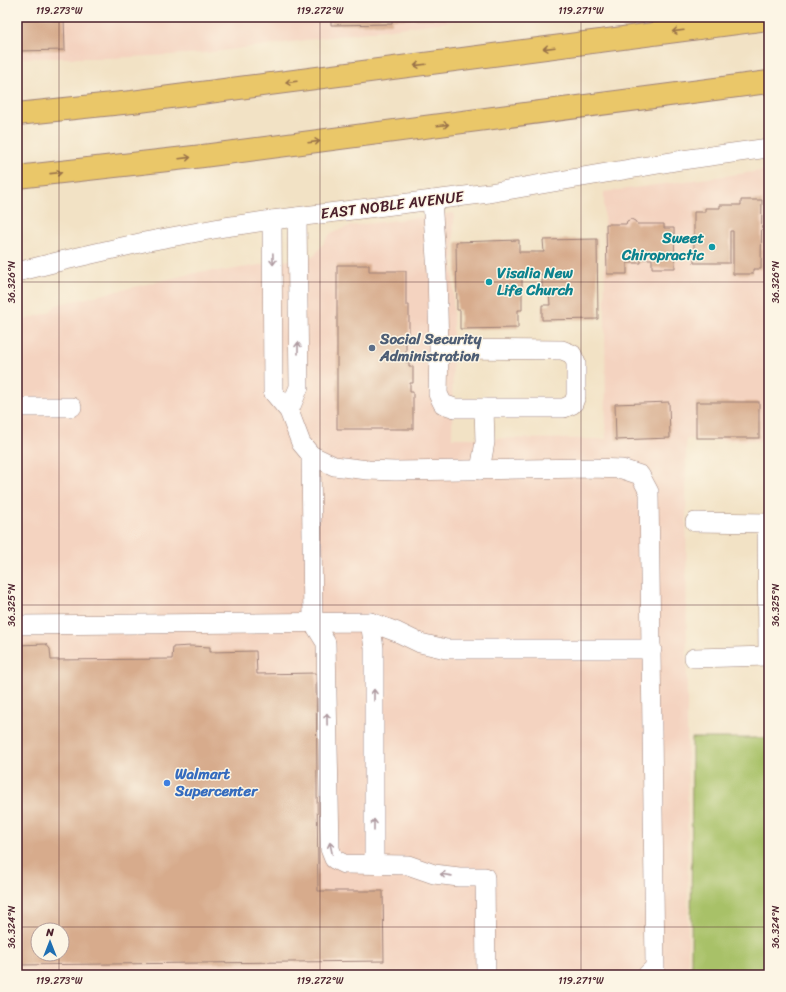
<svg xmlns="http://www.w3.org/2000/svg" width="786" height="992" font-family="Sriracha,sans-serif">
  <rect width="100%" height="100%" fill="#fcf5e5"/>
  <filter id="ink" filterUnits="userSpaceOnUse"><feTurbulence type="fractalNoise" baseFrequency=".025" numOctaves="2"/><feDisplacementMap in="SourceGraphic" scale="8" xChannelSelector="R" yChannelSelector="G"/><feConvolveMatrix kernelMatrix="1 2 1 2 8 2 1 2 1" color-interpolation-filters="sRGB"/></filter>
  <filter id="wash" filterUnits="userSpaceOnUse"><feTurbulence type="fractalNoise" baseFrequency=".012" numOctaves="4" result="noise"/><feDisplacementMap in="SourceGraphic" scale="16" xChannelSelector="R" yChannelSelector="G"/><feGaussianBlur stdDeviation="0.9" result="paint"/><feColorMatrix in="noise" values="0 0 0 0 0 0 0 0 0 0 0 0 0 0 0 0 0 1.4 0 .05"/><feComposite in="paint" operator="in"/></filter>
  <g filter="url(#wash)">
    <rect width="100%" height="100%" fill="#f2e2c5"/>
    <g fill="#f4d3c0" fill-rule="evenodd">
      <path d="M17,17H484L206,53L112,58H17Z"/>
      <path d="M769,170V441L686,439L688,975H17V322L50,312L56,305L204,271H223L314,256L331,233L350,226L454,213L452,438L606,439L604,192ZM38,930H62V954H38Z"/>
    </g>
    <path fill="#a8c167" stroke="#797049" d="M692,738H769V975H691Z"/>
    <g id="blocks">
      <g fill="#d7ab8c" fill-rule="evenodd">
        <path d="M17,17H64L65,50L17,51Z"/>
        <path d="M331,17H445V19H392V24L331,25Z"/>
        <rect x="767" y="194" width="2" height="42"/>
        <path d="M741,200H762L761,269H753V274H733V231H730V263H694V212H705V208H720V205H741Z"/>
        <path d="M631,219L635,221L637,224H664V228H674L675,268H652V259H641V263H627V274H607L606,224H626L627,221Z"/>
        <path d="M597,239L598,319L542,320V305H550L549,290L542,291V274H522V310H518V328L460,329V310H457L456,242L519,240V252H544L543,240Z"/>
        <path d="M337,265H369V271H406V305H409V334H406V362H409V367H413V383H410V392H413V429H337Z"/>
        <path d="M669,402L670,438L616,440L615,404Z"/>
        <rect x="696" y="402" width="63" height="36"/>
        <path d="M46,644L50,649L51,660L172,659L173,647L191,646L210,647V652L256,651L257,674L316,673L318,891H383L384,961L17,965V645ZM38,930H62V954H38Z"/>
      </g>
    </g>
  </g>
  <g filter="url(#ink)">
    <use href="#blocks" fill-opacity="0" stroke="#9e8078" stroke-width="1"/>
    <g fill="none" stroke-linecap="round" stroke-linejoin="round">
      <defs>
        <g id="minor">
          <path d="M432,200L437,273L439,349L438,394L443,404L455,408H564L573,404L576,396V363L572,354L562,350L439,349"/>
          <path d="M272,220L273,392L289,411L301,443L311,455L334,466L368,470L395,471L592,468L622,469L640,475L649,492L655,967L647,975"/>
          <path d="M17,272L61,261L144,242L225,227L272,220L489,193L682,160L769,148"/>
          <path d="M17,407H72"/>
          <path d="M289,411L299,387L297,217"/>
          <path d="M311,455L313,622L326,643L330,849L334,859L344,864L408,865L434,874L459,877H485L486,975"/>
          <path d="M480,470L485,442L484,408"/>
          <path d="M695,522L769,523"/>
          <path d="M767,523L768,656"/>
          <path d="M370,622L374,648V864"/>
          <path d="M17,625L370,622L397,632L420,643L446,649H652"/>
          <path d="M694,658L769,656"/>
        </g>
        <g id="highway">
          <path d="M17,114L132,102L769,19"/>
          <path d="M17,177L203,156L769,82"/>
        </g>
      </defs>
      <use href="#minor" stroke="#9e8078" stroke-width="20"/>
      <use href="#highway" stroke="#9e8078" stroke-width="24"/>
      <use href="#minor" stroke="#fff" stroke-width="19"/>
      <use href="#highway" stroke="#eac769" stroke-width="22"/>
    </g>
    <defs><path id="oneway-shaft" d="M-6 0H5M1.5-3L5.5 0L1.5 3" fill="none" stroke-width="1.6" stroke-linecap="round" stroke-linejoin="round"/></defs>
    <g stroke="#9a734a">
      <use href="#oneway-shaft" transform="translate(678 31) rotate(173)"/>
      <use href="#oneway-shaft" transform="translate(549 48) rotate(173)"/>
      <use href="#oneway-shaft" transform="translate(420 65) rotate(173)"/>
      <use href="#oneway-shaft" transform="translate(291 82) rotate(173)"/>
      <use href="#oneway-shaft" transform="translate(443 125) rotate(-7)"/>
      <use href="#oneway-shaft" transform="translate(314 142) rotate(-7)"/>
      <use href="#oneway-shaft" transform="translate(185 158) rotate(-7)"/>
      <use href="#oneway-shaft" transform="translate(56 173) rotate(-6)"/>
    </g>
    <g stroke="#ae9aa0">
      <use href="#oneway-shaft" transform="translate(273 259) rotate(89)"/>
      <use href="#oneway-shaft" transform="translate(298 348) rotate(-90)"/>
      <use href="#oneway-shaft" transform="translate(374 695) rotate(-90)"/>
      <use href="#oneway-shaft" transform="translate(327 719) rotate(-91)"/>
      <use href="#oneway-shaft" transform="translate(374 825) rotate(-90)"/>
      <use href="#oneway-shaft" transform="translate(331 848) rotate(-102)"/>
      <use href="#oneway-shaft" transform="translate(446 875) rotate(-172)"/>
    </g>
  </g>
  <path fill="none" stroke="#4a1f2b" stroke-width="1" stroke-opacity="0.45" d="M59,17V930M320,17V975M581,17V975M17,282H769M17,605H769M17,927H769M59,954V975"/>
  <g fill="#0f9aa8" stroke="#fcf5e5" stroke-width="1.5">
    <circle cx="712" cy="247" r="4"/>
    <circle cx="489" cy="282" r="4"/>
  </g>
  <circle fill="#5c6f8a" stroke="#fcf5e5" stroke-width="1.5" cx="372" cy="348" r="4"/>
  <circle fill="#3f7fe0" stroke="#fcf5e5" stroke-width="1.5" cx="167" cy="783" r="4"/>
  <g text-anchor="middle" dominant-baseline="central" stroke-width="3" stroke-linejoin="round" paint-order="stroke">
    <g font-size="15" fill="#4a1f2b" stroke="#fcf5e5">
      <text transform="translate(392 205) rotate(-7)">EAST NOBLE AVENUE</text>
    </g>
    <g font-size="15" font-weight="bold" fill="#0d838f" stroke="#fcf5e5" text-anchor="end">
      <text x="704" y="238">Sweet<tspan x="704" dy="17">Chiropractic</tspan></text>
      <text x="497" y="273" text-anchor="start">Visalia New<tspan x="497" dy="17">Life Church</tspan></text>
    </g>
    <g font-size="15" font-weight="bold" fill="#4e5e75" stroke="#fcf5e5" text-anchor="start">
      <text x="380" y="339">Social Security<tspan x="380" dy="17">Administration</tspan></text>
    </g>
    <g font-size="15" font-weight="bold" fill="#366cbe" stroke="#fcf5e5" text-anchor="start">
      <text x="175" y="774">Walmart<tspan x="175" dy="17">Supercenter</tspan></text>
    </g>
  </g>
  <rect width="786" height="992" fill="none" stroke="#fcf5e5" stroke-width="44"/>
  <g transform="translate(50 942)"><circle r="19" fill="#fcf5e5" stroke="#b59f9b"/>
  <path d="M0-3L7 15L0 10L-7 15Z" fill="#1f6fb2"/>
  <text y="-6" font-size="11" font-weight="bold" text-anchor="middle" fill="#4a1f2b">N</text>
  </g>
  <rect x="22" y="22" width="742" height="948" fill="none" stroke="#4a1f2b" stroke-width="1.5"/>
  <g font-size="10" text-anchor="middle" fill="#4a1f2b">
    <text x="59" y="14">119.273°W</text>
    <text x="320" y="14">119.272°W</text>
    <text x="581" y="14">119.271°W</text>
    <text transform="translate(11 282) rotate(-90)" y="4">36.326°N</text>
    <text transform="translate(775 282) rotate(-90)" y="4">36.326°N</text>
    <text transform="translate(11 605) rotate(-90)" y="4">36.325°N</text>
    <text transform="translate(775 605) rotate(-90)" y="4">36.325°N</text>
    <text transform="translate(11 927) rotate(-90)" y="4">36.324°N</text>
    <text transform="translate(775 927) rotate(-90)" y="4">36.324°N</text>
    <text x="59" y="984">119.273°W</text>
    <text x="320" y="984">119.272°W</text>
    <text x="581" y="984">119.271°W</text>
  </g>
</svg>
